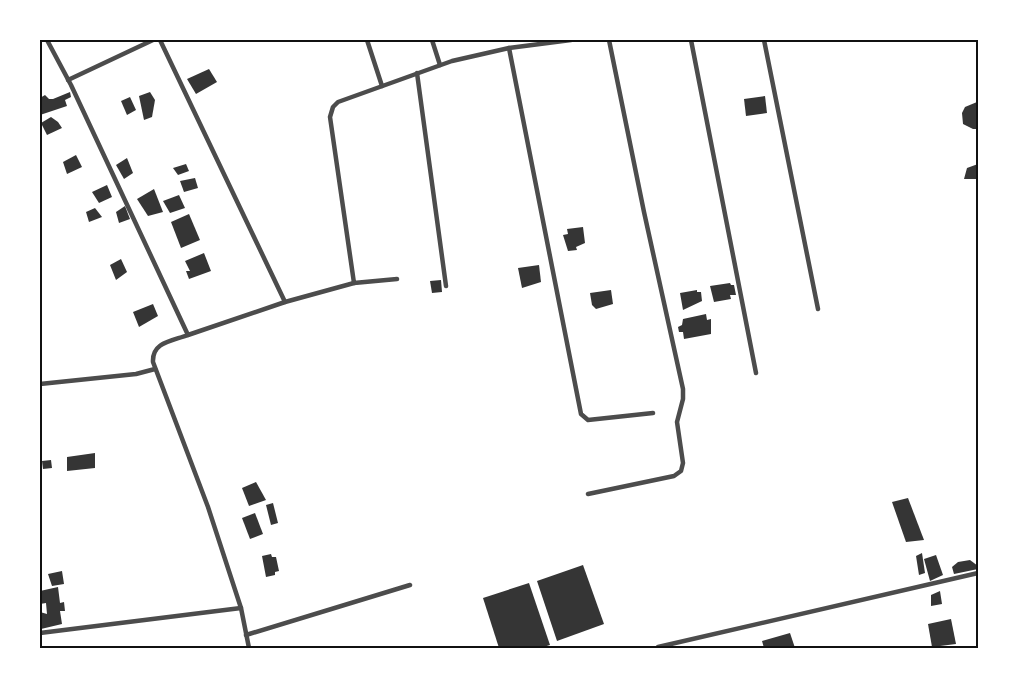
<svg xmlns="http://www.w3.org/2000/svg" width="1018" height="688" font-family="'Libre Baskerville',serif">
  <rect width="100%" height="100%" fill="#fff"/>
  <g fill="#353535">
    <path d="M209,69L217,82L196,94L187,79Z"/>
    <path d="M70,92L71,97L65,100L67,106L40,115V98L45,95L49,99H53Z"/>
    <path d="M150,92L155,100L152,117L144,120L139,96Z"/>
    <path d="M765,96L767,113L746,116L744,99Z"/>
    <path d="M130,97L136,110L127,115L121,101Z"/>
    <path d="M977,102L978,129H973L963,124L962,113L965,107Z"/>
    <path d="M51,117L58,122L62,128L47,135L41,123Z"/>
    <path d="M76,155L82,167L67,174L63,162Z"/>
    <path d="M127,158L133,173L124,179L116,165Z"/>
    <path d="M186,164L189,171L178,175L173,168Z"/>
    <path d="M978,164V184L976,179H964L967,168Z"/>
    <path d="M195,178L198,188L184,192L180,181Z"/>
    <path d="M107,185L112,197L99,203L92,192Z"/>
    <path d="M154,189L163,212L148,216L137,199Z"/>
    <path d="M179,195L185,208L170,213L163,201Z"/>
    <path d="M125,206L130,219L119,223L116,212Z"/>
    <path d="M95,208L102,217L89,222L86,212Z"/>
    <path d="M189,214L200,240L181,248L171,222Z"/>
    <path d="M583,227L585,243L576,247L577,250L568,251L563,235L568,234L567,229Z"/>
    <path d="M204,253L211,271L189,279L186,271H190L185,261Z"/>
    <path d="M121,259L127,272L116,280L110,265Z"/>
    <path d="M539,265L541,282L522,288L518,268Z"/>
    <path d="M441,280L442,292L432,293L430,281Z"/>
    <path d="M730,283L731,285H734L736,295H730L731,299L714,302L710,286Z"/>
    <path d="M611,290L613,304L596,309L592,305L590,293Z"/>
    <path d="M697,290V292H701L702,301L683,310L680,293Z"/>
    <path d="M153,304L158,316L139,327L133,312Z"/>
    <path d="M706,314L707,320L711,319V334L684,339L683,332H679L678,327L682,325L683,319Z"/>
    <path d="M95,453V468L67,471V457Z"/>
    <path d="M51,460L52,468L43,469L42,461Z"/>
    <path d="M256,482L266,500L249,506L242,488Z"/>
    <path d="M908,498L924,540L906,542L892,502Z"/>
    <path d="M273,503L278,523L271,525L266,505Z"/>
    <path d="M255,513L263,534L250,539L242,518Z"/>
    <path d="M922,553L925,573L919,575L916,556Z"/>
    <path d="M271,554L272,557H276L279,571L275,572V575L266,577L262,556Z"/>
    <path d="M936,555L943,575L930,581L924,559Z"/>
    <path d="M970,560L978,566V569L954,574L952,567L958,562Z"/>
    <path d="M583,565L604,624L557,641L537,581Z"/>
    <path d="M62,571L64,584L52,586L48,574Z"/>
    <path d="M529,583L550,645L540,648H499L483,598Z"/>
    <path d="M58,587L60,603L64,602L65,611H60L62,624L41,629L40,612L47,614L46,603L40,604V591Z"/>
    <path d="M940,591L942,604L931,606V595Z"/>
    <path d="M951,619L956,644L932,647L928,624Z"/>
    <path d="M790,633L795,648H764L762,641Z"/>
  </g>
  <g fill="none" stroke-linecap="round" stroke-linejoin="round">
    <g stroke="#4c4c4c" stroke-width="4.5">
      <path d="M47,40L71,85L188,335L285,302L354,283"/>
      <path d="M160,40L285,302"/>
      <path d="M367,40L382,86"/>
      <path d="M432,40L440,65"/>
      <path d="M691,40L756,373"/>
      <path d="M764,40L818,309"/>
      <path d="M509,48L581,414L588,420L653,413"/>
      <path d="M417,73L446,286"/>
      <path d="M68,80L153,40"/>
      <path d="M397,279L354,283L330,117L333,107L338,102L452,61L509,48L571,40"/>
      <path d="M188,335C172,341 152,342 153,362L208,507L241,608L249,648"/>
      <path d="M40,384L136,374L155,369"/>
      <path d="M588,494L674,476L681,471L683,463L677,422L683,399V389L644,212L609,40"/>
      <path d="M40,633L241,608"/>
      <path d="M246,635L410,585"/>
      <path d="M658,647L978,573"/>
    </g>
  </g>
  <rect width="1018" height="688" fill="none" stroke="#ffffff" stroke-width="82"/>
  <rect x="41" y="41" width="936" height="606" fill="none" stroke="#111" stroke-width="2"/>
</svg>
